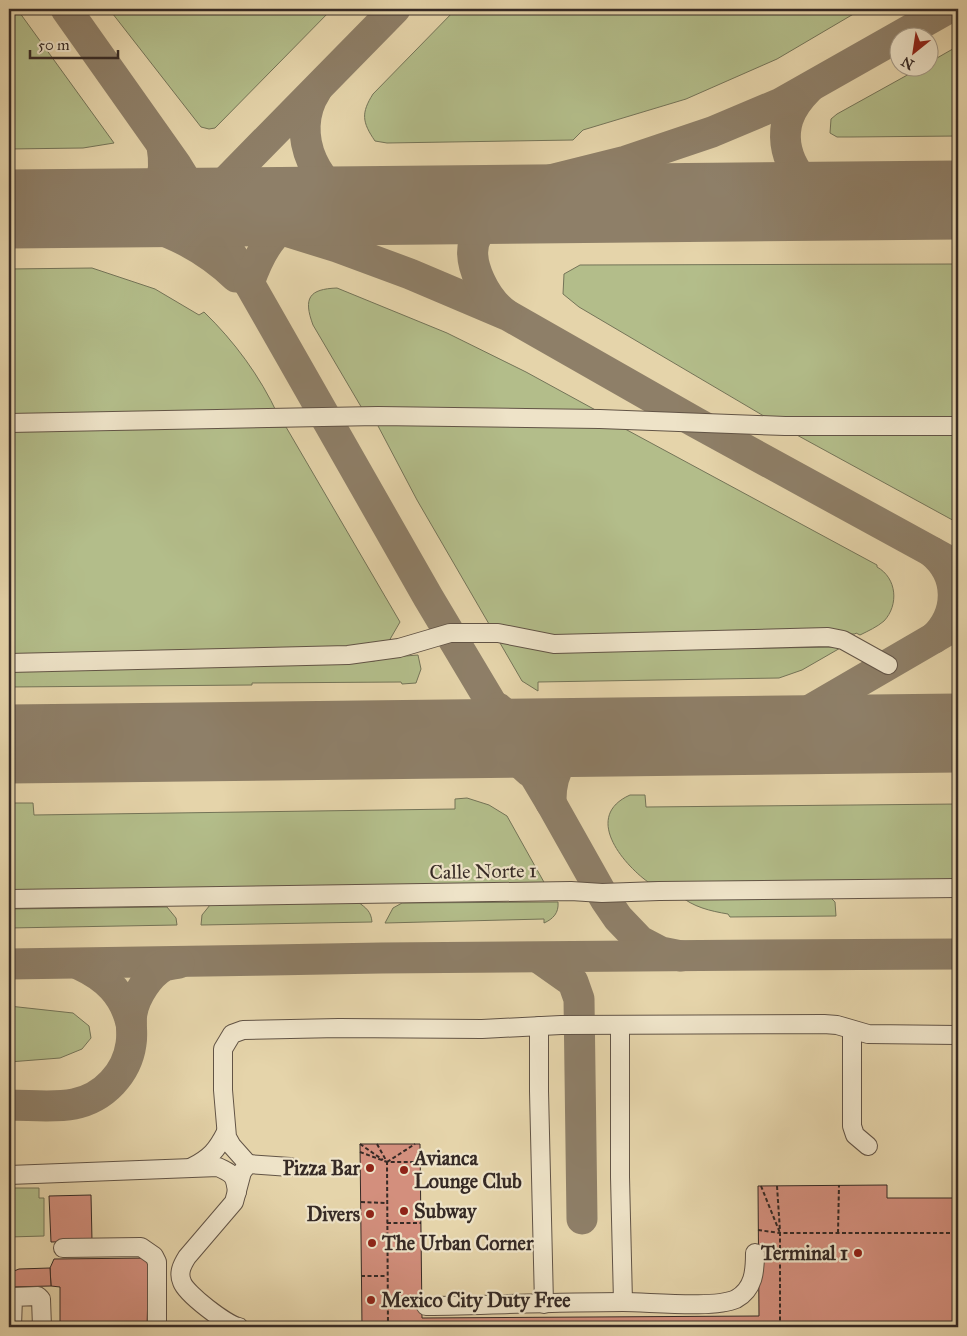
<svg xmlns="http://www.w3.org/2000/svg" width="967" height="1336" font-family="'IM FELL Great Primer',serif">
  <rect width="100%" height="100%" fill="#e5d4aa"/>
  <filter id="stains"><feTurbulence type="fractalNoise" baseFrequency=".004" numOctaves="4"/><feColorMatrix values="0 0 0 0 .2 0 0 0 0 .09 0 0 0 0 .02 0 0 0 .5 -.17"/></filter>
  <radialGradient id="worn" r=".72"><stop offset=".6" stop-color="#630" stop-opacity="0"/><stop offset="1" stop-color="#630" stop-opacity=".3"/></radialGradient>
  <g fill="#b3bd8a" stroke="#747458">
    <path d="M9,9H17L114,143L83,148L9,149Z"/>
    <path d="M109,9H332L215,128L209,129L201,127Z"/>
    <path d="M456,9H862L777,59L686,99L583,130L573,140L387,143L375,141C362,122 361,113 373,94Z"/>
    <path d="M958,46V136L851,137H837L830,133L831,119L837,114L920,68H930V62Z"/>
    <path d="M958,264V421L774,422L579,307L563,294L564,274L580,265Z"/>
    <path d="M92,268L155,289L199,315L204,312C234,341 260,376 278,415L9,418V269Z"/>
    <path d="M337,288L447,333L526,372L601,413L363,410L313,325C303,298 309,289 337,288Z"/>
    <path d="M614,423L877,565V567C897,578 899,605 884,621C877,627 868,631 860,635L856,633L855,634L549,638L489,624L417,500L377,424Z"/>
    <path d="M286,427L400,622L389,641L372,647L9,657V429Z"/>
    <path d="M958,431V523L795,434Z"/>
    <path d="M500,638L557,651L842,647L802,670L779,678L538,682V691L522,681L500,643Z"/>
    <path d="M418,655L421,669L416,683L402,684L401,682L252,683V685L9,687V668L374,661L381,658Z"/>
    <path d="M630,795H645L646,807L958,804V880L648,882C622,863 583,816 630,795Z"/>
    <path d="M467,798L489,805L507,816L545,884L9,891V803H33L34,815L455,809V799Z"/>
    <path d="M679,895L829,896L835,902L836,916L730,917L728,914C710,911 693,907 679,895Z"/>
    <path d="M358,902C366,908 371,911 372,922L201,925L202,915L210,905Z"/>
    <path d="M558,902C559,913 553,919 544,923V919L385,923L393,908L402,903Z"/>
    <path d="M167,907L176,918L177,925L9,928V909Z"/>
    <path d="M9,1006L73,1013L89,1026L91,1038L82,1049L60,1058L9,1062Z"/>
    <path d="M9,1188H39V1198H44V1236L9,1237Z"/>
  </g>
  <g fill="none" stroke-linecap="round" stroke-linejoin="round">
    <g stroke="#8e7f68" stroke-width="31">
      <path d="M66,9L177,166L249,283L428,597L551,803L605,899L618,918L640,941L661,952L681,956"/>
      <path d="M809,88C800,97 792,107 788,119C778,151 799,189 831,199C835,201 841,200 846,201"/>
      <path d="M316,91C288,134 317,196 366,206"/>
      <path d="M423,205L478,198L626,161L712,132L781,103L947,9"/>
      <path d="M178,206C198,202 212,193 227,180L395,9"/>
      <path d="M106,208C157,229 194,237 236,277"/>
      <path d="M131,208C161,196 167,177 162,146"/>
      <path d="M167,208L209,218L279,229L337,247L410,274L509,316L695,422L958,566"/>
      <path d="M249,283C263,243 277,225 316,206"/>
      <path d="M506,314C493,305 486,294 480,281C461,240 480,223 516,205"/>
      <path d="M932,552C960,575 960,613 934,638"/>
      <path d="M498,708C525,735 564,736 599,737"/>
      <path d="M722,736C750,731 778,724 805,713L958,624"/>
      <path d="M447,738C477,744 507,748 529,771"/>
      <path d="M551,803C550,771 566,742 599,737"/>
      <path d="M539,958L573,982L579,999L582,1219"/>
      <path d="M9,964C133,963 257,960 381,958C573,956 766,955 958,954"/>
      <path d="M80,965C106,977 124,994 131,1023"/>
      <path d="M9,1105C30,1105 54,1108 74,1104C104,1098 127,1073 131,1044C133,1033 130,1023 132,1013C135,996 149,974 164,966C169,964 174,964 179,963"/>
    </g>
    <g stroke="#8e7f68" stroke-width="79">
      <path d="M9,209L958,200"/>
      <path d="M9,744L958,733"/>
    </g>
  </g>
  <g fill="#d38f7d" stroke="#362a25">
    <path d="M360,1144H420L422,1318L759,1316L758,1186L887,1185V1198H958V1327H362Z"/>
    <path d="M91,1195L92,1241L51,1242L49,1196Z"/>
    <path d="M149,1258L147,1327H60V1287L51,1286L50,1268L54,1259Z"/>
    <path d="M50,1268L51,1286L9,1287V1273L19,1269Z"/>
  </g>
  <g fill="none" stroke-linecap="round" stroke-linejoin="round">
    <defs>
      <g id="minor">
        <path d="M9,423L378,416L600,419L785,426H958"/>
        <path d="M9,663L348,655L399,648L450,633H498L554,644L828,637L843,640L888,665"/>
        <path d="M9,899L571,891L602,893L659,891L958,888"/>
        <path d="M620,1025V1177L623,1302"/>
        <path d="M539,1026V1091L544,1304"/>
        <path d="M852,1030V1126L855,1135L868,1146"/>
        <path d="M248,1164L290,1167"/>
        <path d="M192,1167C210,1158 217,1150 226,1132"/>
        <path d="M9,1175L218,1167C233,1174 235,1175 237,1192"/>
        <path d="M63,1248L141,1247L154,1256L157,1262V1327"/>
        <path d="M426,1306C492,1305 557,1302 623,1302C650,1302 714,1309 736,1299C754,1289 755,1271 755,1253"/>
        <path d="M12,1327L13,1297L38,1296L41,1299L42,1327"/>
        <path d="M239,1327C227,1325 186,1294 182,1282C178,1273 182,1265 187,1257L234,1202L242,1172L248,1164L232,1146L227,1137L223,1090V1049L232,1034L243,1030L339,1028L482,1029L561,1025L824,1024L837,1025L868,1034L958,1035"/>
      </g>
    </defs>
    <use href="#minor" stroke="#625446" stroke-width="20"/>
    <g stroke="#362a25" stroke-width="2" stroke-dasharray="4 2.5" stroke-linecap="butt">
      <path d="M360,1144L383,1160"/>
      <path d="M377,1144L387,1162L388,1327"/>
      <path d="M360,1152L387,1162H420"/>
      <path d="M387,1162L415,1144"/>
      <path d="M761,1186L780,1233"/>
      <path d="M777,1186L780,1231"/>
      <path d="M361,1202L387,1203"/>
      <path d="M387,1223H421"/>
      <path d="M758,1230L780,1233"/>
      <path d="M838,1233L839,1185"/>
      <path d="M361,1276H386"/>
      <path d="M388,1299L414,1300"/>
      <path d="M780,1327V1233H958"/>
    </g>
    <use href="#minor" stroke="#eee3c8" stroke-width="18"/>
  </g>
  <g fill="#8f2418" stroke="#eee3c8" stroke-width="2">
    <circle cx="370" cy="1168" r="5"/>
    <circle cx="404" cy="1170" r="5"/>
    <circle cx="404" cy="1211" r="5"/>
    <circle cx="370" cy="1214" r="5"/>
    <circle cx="372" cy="1243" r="5"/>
    <circle cx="858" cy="1253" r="5"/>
    <circle cx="371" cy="1300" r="5"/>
  </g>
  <g text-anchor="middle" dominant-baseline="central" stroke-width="4.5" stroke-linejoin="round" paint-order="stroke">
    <g font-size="20" fill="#362a25" stroke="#eee3c8">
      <text transform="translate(483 871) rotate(-1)">Calle Norte 1</text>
    </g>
    <g font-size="20" font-weight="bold" fill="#362a25" stroke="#eee3c8" text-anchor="start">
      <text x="414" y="1158">Avianca<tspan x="414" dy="23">Lounge Club</tspan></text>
      <text x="360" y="1168" text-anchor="end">Pizza Bar</text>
      <text x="414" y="1211">Subway</text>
      <text x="360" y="1214" text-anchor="end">Divers</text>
      <text x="382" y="1243">The Urban Corner</text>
      <text x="848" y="1253" text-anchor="end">Terminal 1</text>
      <text x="381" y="1300">Mexico City Duty Free</text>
    </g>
  </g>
  <rect width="967" height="1336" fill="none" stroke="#e5d4aa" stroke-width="30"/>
  <rect x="10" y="10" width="947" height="1316" fill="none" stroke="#362a25" stroke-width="2.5"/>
  <rect x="15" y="15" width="937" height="1306" fill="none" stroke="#362a25"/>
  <g transform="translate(914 52) rotate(210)"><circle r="24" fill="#eee3c8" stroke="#a49987"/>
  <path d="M0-4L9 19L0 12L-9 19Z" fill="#8f2418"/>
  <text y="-8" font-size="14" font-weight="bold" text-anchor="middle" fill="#362a25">N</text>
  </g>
  <path d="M30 50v8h88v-8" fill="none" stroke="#362a25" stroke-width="2.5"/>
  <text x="38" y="50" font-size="15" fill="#362a25" stroke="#eee3c8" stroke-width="4" paint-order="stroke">50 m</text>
  <rect width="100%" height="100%" filter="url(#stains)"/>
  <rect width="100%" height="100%" fill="url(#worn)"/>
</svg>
